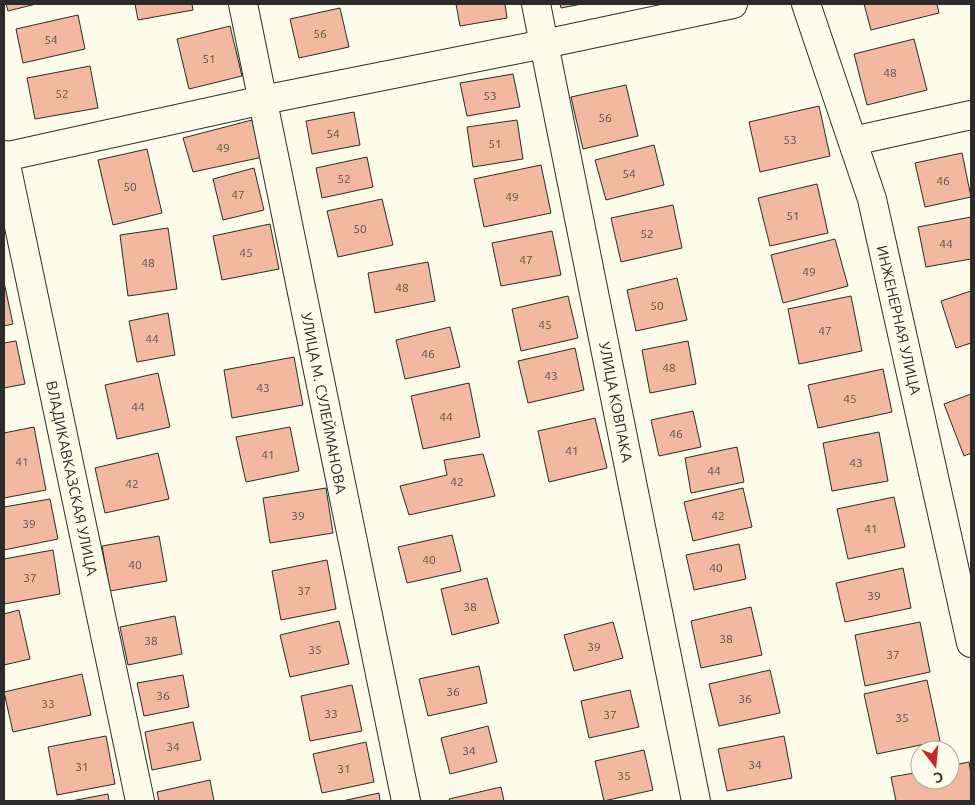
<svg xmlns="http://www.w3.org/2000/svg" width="975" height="805" font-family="Ubuntu,sans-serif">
  <rect width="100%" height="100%" fill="#fdfbea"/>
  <g fill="#f2b8a0" stroke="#2b2b2b">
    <path d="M6,4H36L8,11Z"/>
    <path d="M135,4H192L193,10L138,20Z"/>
    <path d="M456,4H505L507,18L460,26Z"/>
    <path d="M560,4H582L561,8Z"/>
    <path d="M864,4H937L939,13L871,30Z"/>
    <path d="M340,8L349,47L299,58L290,19Z"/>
    <path d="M78,15L85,49L23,63L16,29Z"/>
    <path d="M230,26L242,76L189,89L177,39Z"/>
    <path d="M914,39L927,90L867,105L854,54Z"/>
    <path d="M90,66L98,108L35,119L27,78Z"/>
    <path d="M513,74L520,107L467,116L460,83Z"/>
    <path d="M626,85L638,136L583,149L571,97Z"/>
    <path d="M819,106L830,156L760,172L749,122Z"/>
    <path d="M354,112L360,145L312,154L306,121Z"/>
    <path d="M252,120L263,157L193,172L183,138Z"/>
    <path d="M517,120L523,159L473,167L467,127Z"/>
    <path d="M654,145L664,185L606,200L595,160Z"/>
    <path d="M147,149L162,213L113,225L98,160Z"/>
    <path d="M962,153L971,197L925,207L915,163Z"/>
    <path d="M367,157L373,187L322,198L316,168Z"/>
    <path d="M541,165L551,213L484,227L474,179Z"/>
    <path d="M254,168L264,210L223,220L213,179Z"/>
    <path d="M817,184L828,233L770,246L758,198Z"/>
    <path d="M382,199L393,245L338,257L327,211Z"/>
    <path d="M673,205L682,248L621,262L611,218Z"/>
    <path d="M971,217V259L926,267L918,227Z"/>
    <path d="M270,224L279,269L222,280L213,236Z"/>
    <path d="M168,228L177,289L128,296L120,235Z"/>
    <path d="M552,231L561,275L501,286L492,243Z"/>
    <path d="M835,239L848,286L783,303L771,255Z"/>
    <path d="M428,262L435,301L375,313L368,273Z"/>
    <path d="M677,278L687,320L636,331L627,290Z"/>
    <path d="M4,282L13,324L4,326Z"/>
    <path d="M971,291V343L956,348L941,301Z"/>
    <path d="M568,296L578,338L521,351L512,309Z"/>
    <path d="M851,296L862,351L799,364L788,309Z"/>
    <path d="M168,313L175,355L137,362L129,321Z"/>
    <path d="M450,327L460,367L405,379L396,340Z"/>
    <path d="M16,341L25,384L4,388V343Z"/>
    <path d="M688,341L696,384L650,393L642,350Z"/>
    <path d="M575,348L584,390L528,403L518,361Z"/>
    <path d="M294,357L303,405L232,418L224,370Z"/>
    <path d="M883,369L892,412L818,428L808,385Z"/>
    <path d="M158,373L170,427L117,439L105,385Z"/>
    <path d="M469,383L480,437L423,449L411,396Z"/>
    <path d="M971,394V453L964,456L944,404Z"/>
    <path d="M693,411L701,447L659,456L651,420Z"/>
    <path d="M595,418L607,468L549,482L538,431Z"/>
    <path d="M34,427L46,490L4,498V433Z"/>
    <path d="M290,427L299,471L246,482L236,437Z"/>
    <path d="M879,432L888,481L832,491L823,443Z"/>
    <path d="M737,447L744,482L691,493L685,458Z"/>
    <path d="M158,453L169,499L105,513L95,468Z"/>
    <path d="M483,454L495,496L409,515L400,486L447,475L444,460Z"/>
    <path d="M326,488L333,533L270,543L263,498Z"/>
    <path d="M743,488L752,527L693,541L684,502Z"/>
    <path d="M894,497L905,547L848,559L837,509Z"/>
    <path d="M50,499L58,539L4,550V507Z"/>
    <path d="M452,535L461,571L407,583L398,547Z"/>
    <path d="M159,536L167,581L110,591L102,546Z"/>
    <path d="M739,544L746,579L694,590L686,555Z"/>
    <path d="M53,550L60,594L4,604V559Z"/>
    <path d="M327,560L336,609L281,620L272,571Z"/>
    <path d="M903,568L911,608L845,622L836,583Z"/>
    <path d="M487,578L499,623L452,635L441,589Z"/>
    <path d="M751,607L762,655L701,668L691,621Z"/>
    <path d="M19,610L30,659L4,665V614Z"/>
    <path d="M175,616L182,654L128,665L120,627Z"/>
    <path d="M339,621L349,664L290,677L280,635Z"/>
    <path d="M613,622L623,658L574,671L564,635Z"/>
    <path d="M920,622L930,672L865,686L855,635Z"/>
    <path d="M479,666L487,703L428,716L419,679Z"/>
    <path d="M770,670L780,713L719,726L709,684Z"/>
    <path d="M82,674L91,715L13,732L4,692Z"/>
    <path d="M183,675L189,707L144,716L137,683Z"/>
    <path d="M927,680L940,741L877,754L864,694Z"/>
    <path d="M352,685L362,731L310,741L301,696Z"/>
    <path d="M630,690L639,727L589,738L581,701Z"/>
    <path d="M193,722L201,760L152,770L145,732Z"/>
    <path d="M488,726L497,762L450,774L441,738Z"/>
    <path d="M106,736L115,784L57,795L48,747Z"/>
    <path d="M784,736L792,778L727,791L718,749Z"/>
    <path d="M366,742L374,782L322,793L313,754Z"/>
    <path d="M644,750L653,790L604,801L595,761Z"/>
    <path d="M969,762L971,774V801H896L891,777L920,772V780H950V766Z"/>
    <path d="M210,780L214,801H159L157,792Z"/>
    <path d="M501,787L504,801H450L449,799Z"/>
    <path d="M379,793L380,801H342Z"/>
    <path d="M108,794L109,801H71Z"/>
  </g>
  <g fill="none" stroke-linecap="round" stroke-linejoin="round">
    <defs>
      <g id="minor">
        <path d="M243,4L406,801"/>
        <path d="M536,4L696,801"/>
        <path d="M806,4L872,199L971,643"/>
        <path d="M853,141L971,115"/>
        <path d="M4,155L140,801"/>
        <path d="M4,157L263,100L544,44L733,4"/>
      </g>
    </defs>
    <use href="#minor" stroke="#2b2b2b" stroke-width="30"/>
    <use href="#minor" stroke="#fdfbea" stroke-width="28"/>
  </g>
  <g text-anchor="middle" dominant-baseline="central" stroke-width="4" stroke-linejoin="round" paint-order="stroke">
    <g font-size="12" fill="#5d4e48">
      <text x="320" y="33">56</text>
      <text x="51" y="39">54</text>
      <text x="209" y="58">51</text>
      <text x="890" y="72">48</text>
      <text x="62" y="93">52</text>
      <text x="490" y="95">53</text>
      <text x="605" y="117">56</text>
      <text x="333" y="133">54</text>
      <text x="790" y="139">53</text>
      <text x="495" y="143">51</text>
      <text x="223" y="147">49</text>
      <text x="629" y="173">54</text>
      <text x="344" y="178">52</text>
      <text x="943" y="180">46</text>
      <text x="130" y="186">50</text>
      <text x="238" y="194">47</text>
      <text x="512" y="196">49</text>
      <text x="793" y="215">51</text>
      <text x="360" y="228">50</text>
      <text x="647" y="233">52</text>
      <text x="946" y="243">44</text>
      <text x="246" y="252">45</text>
      <text x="526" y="259">47</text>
      <text x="148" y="262">48</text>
      <text x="809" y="271">49</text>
      <text x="402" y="287">48</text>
      <text x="657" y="305">50</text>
      <text x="545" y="324">45</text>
      <text x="825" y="330">47</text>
      <text x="152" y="338">44</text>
      <text x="428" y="353">46</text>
      <text x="669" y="367">48</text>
      <text x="551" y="375">43</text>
      <text x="263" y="387">43</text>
      <text x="850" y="398">45</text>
      <text x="138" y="406">44</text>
      <text x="446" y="416">44</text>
      <text x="676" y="433">46</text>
      <text x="572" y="450">41</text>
      <text x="268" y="454">41</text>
      <text x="22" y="461">41</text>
      <text x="856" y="462">43</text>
      <text x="714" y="470">44</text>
      <text x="457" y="481">42</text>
      <text x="132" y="483">42</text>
      <text x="298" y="515">39</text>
      <text x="718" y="515">42</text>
      <text x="29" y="523">39</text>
      <text x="871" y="528">41</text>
      <text x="429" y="559">40</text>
      <text x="135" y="564">40</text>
      <text x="716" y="567">40</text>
      <text x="30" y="577">37</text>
      <text x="304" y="590">37</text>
      <text x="874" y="595">39</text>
      <text x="470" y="606">38</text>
      <text x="726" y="638">38</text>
      <text x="151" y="640">38</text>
      <text x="594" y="646">39</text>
      <text x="315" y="649">35</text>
      <text x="893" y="654">37</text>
      <text x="453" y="691">36</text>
      <text x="163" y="695">36</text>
      <text x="745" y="698">36</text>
      <text x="48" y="703">33</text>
      <text x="331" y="713">33</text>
      <text x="610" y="714">37</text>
      <text x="902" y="717">35</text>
      <text x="173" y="746">34</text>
      <text x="469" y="750">34</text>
      <text x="755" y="764">34</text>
      <text x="82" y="766">31</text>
      <text x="344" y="768">31</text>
      <text x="624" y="775">35</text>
    </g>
    <g font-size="15" fill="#2b2b2b" stroke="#fdfbea">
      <text transform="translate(899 320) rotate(77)">ИНЖЕНЕРНАЯ УЛИЦА</text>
      <text transform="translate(616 402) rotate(79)">УЛИЦА КОВПАКА</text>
      <text transform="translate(324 403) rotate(79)">УЛИЦА М. СУЛЕЙМАНОВА</text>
      <text transform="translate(72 478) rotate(78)">ВЛАДИКАВКАЗСКАЯ УЛИЦА</text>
    </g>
  </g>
  <rect width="975" height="805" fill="none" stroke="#2b2b2b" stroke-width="10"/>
  <g transform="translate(935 765) rotate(164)"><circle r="24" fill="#fdfbea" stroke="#a9a89e"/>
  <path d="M0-4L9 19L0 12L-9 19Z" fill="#c62828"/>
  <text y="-8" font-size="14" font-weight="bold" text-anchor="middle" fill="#2b2b2b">С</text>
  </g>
</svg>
